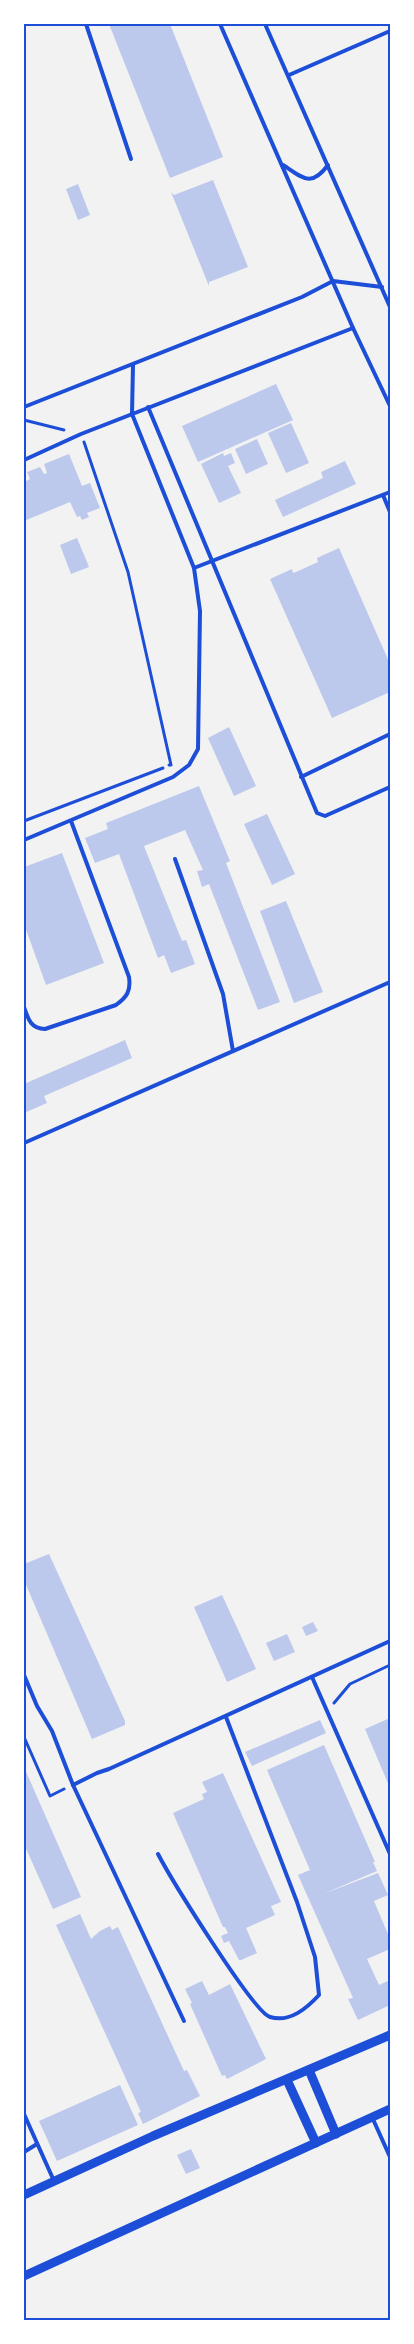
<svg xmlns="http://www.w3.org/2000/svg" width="414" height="2344" font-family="'PT Sans Narrow',sans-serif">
  <rect width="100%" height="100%" fill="#f2f2f2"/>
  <g fill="#bdc9ec">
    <path d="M109,24H170L223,157L170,178Z"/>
    <path d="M213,180L248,267L209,282V286L171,192L174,195Z"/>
    <path d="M78,184L90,215L78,220L66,189Z"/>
    <path d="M276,384L293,420L198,462L182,426Z"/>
    <path d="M291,423L309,463L286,473L268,433Z"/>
    <path d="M257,439L268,464L246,474L235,449Z"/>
    <path d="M223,453L224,456L231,453L235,463L228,466L241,493L219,503L201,464Z"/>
    <path d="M69,454L82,486L90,483L100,508L87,513L89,517L82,520L80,516L77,517L70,502L24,521V482L30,479L27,472L40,467L44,474L47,473L44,464Z"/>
    <path d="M345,461L356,484L283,517L275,500L323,478L321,472Z"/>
    <path d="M77,538L89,567L71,574L60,545Z"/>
    <path d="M339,548L390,664V692L332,718L270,579L292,569L293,573L296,572L318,562L317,558Z"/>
    <path d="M229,727L256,786L234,796L208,738Z"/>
    <path d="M199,786L230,861L226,863L280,1002L258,1010L209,884L202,887L197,871L203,870L185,830L144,846L182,941L186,940L195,964L171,973L164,955L158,958L119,854L95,863L85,838L108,829L106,823Z"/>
    <path d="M267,814L295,874L272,885L244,824Z"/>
    <path d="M62,853L104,963L46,985L24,924V867Z"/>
    <path d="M286,901L323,992L294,1003L260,911Z"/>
    <path d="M125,1040L132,1058L44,1096L47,1103L24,1113V1084Z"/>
    <path d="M49,1554L125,1721V1725L92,1739L24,1580V1564Z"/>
    <path d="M222,1595L256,1669L227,1682L194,1607Z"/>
    <path d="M313,1622L318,1631L306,1636L302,1627Z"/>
    <path d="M287,1634L295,1652L274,1661L266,1643Z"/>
    <path d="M390,1718V1788L365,1729Z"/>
    <path d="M320,1720L326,1733L252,1766L245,1752Z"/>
    <path d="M324,1745L375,1862H373L377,1871L323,1894L378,1873L388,1895L374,1901L390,1939V1949L367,1959L379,1985L390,1980V2005L358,2020L348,1999L353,1998L298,1875L310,1870L267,1770Z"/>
    <path d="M24,1767L81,1897L53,1909L24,1844Z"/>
    <path d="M223,1773L281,1902L271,1906L275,1915L246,1928L257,1953L241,1960H239L229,1941L224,1943L221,1936L228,1933L225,1927H223L173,1813L204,1799L202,1794L207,1792L202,1782Z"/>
    <path d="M80,1914L91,1939L100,1931L110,1926L112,1930L118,1927L184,2071L187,2070L200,2096L143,2124L138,2113L141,2112L56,1925Z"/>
    <path d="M202,1981L209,1995L230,1984L266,2059L227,2079L225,2075L222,2076L190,2004L192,2003L185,1989Z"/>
    <path d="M120,2085L138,2125L57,2161L39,2121Z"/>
    <path d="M191,2149L200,2168L186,2174L177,2155Z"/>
  </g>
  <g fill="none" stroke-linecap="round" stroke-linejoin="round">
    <g stroke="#1d4ed8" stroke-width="3">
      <path d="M24,420L64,430"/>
      <path d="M84,442L128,572L171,765H169"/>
      <path d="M24,821L163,768"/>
      <path d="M334,1703L350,1684L390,1665"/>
      <path d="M24,1737L50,1796L64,1789"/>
    </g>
    <g stroke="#1d4ed8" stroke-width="4">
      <path d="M86,24L131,159"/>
      <path d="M220,24L353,328L390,406"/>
      <path d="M265,24L390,307"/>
      <path d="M289,75L390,31"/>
      <path d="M283,165C303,178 311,188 328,165"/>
      <path d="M133,365L132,414L194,568"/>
      <path d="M24,407L302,297L333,281L382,287"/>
      <path d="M148,407L317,813L325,816L390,787"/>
      <path d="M24,460L81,434L353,328"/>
      <path d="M383,495L390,512"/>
      <path d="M301,777L390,734"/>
      <path d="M24,840L173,777L189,765L198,749L200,611L194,568L390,492"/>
      <path d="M175,859L223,994L233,1051"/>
      <path d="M24,1007C28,1019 31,1029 45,1029L116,1005C127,997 131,991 129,977L71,821"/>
      <path d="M24,1143L390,982"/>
      <path d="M24,1675L37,1706L52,1731L73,1785L97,1773L109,1769L390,1641"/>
      <path d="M312,1677L390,1854"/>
      <path d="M73,1785L184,2021"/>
      <path d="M158,1854C170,1877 253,2012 270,2017C290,2023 307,2008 319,1995L315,1957L297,1902L226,1717"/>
      <path d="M24,2114L54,2181"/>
      <path d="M372,2117L390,2157"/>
      <path d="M24,2152L37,2144"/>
    </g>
    <g stroke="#1d4ed8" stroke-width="9">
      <path d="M309,2070L336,2134"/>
      <path d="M287,2080L316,2143"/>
      <path d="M24,2195L153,2136L390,2035"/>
      <path d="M24,2276L390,2109"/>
    </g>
  </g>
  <rect width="414" height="2344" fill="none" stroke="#ffffff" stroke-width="50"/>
  <rect x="25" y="25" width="364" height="2294" fill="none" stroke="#1d4ed8" stroke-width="2"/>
</svg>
